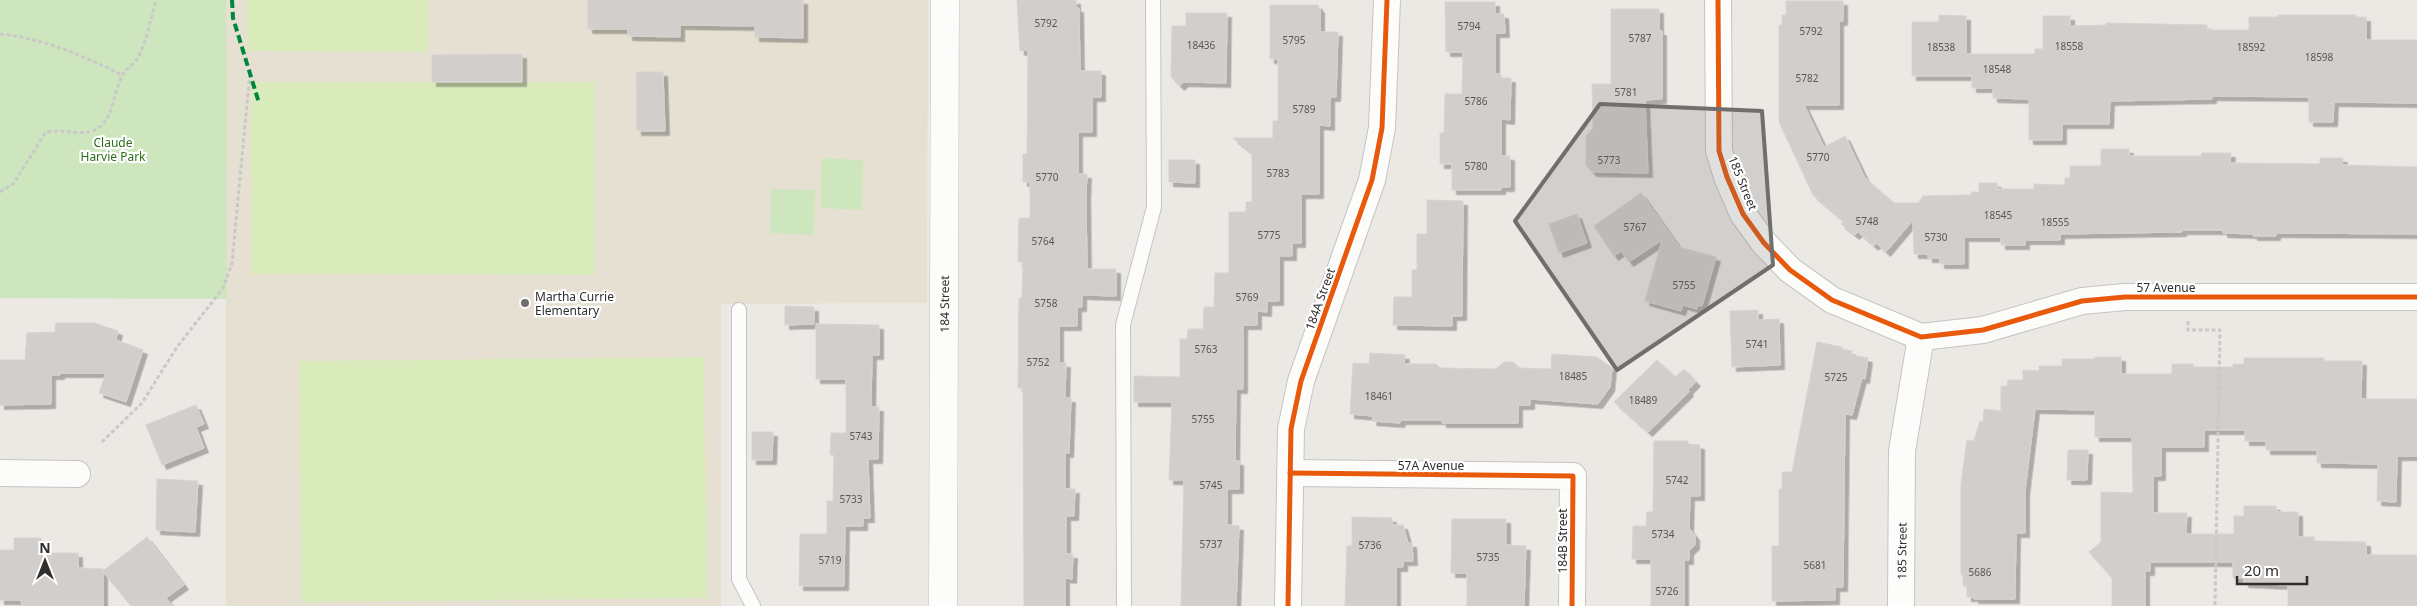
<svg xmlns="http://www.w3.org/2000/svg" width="2417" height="606" font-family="'Noto Sans',sans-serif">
  <defs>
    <filter id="shadow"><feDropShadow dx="4.5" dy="4.5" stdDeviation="0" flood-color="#0004"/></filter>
  </defs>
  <rect width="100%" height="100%" fill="#ece8e4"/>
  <path fill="#e6e0d3" d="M226,0H928L927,303L721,304V606H226Z"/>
  <g fill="#cee6be">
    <path d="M0,0H226L227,299L0,298Z"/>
    <path d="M822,158L863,160L862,210L821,208Z"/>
    <path d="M771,189L815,190L814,235L770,233Z"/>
  </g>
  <g fill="#d9eabb">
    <path d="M247,0H428V52L247,51Z"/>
    <path d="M251,82H595V275L251,274Z"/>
    <path d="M704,357L707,598L302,602L299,361Z"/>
  </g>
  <g fill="#d1cecb" stroke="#d7d4d0" filter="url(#shadow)">
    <path d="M588,0H803V38L755,37V26L680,25V37L628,36V29H588Z"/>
    <path d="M1017,0H1076V8H1079L1080,71H1101V97H1092V132H1078V174H1087L1086,195L1087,269H1116V296L1082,295V307H1077V326H1059V363H1066L1065,398H1071L1069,453H1065V489H1075L1074,516H1066V554H1073L1072,579L1065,578V606H1024L1023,388H1018L1019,298H1022L1023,262H1018L1019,218H1030V182H1023V154H1027L1028,50L1020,51Z"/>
    <path d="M1786,1H1843V21H1839V105H1804L1824,147L1845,136L1865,178L1894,203H1918L1923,196L1971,195V192H1979V183H1997V189H2034V184L2065,185V178H2070V166H2101V149H2129V156H2201L2202,153H2231L2230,163L2320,164V158H2343L2342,165L2417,167V234L2276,233V236H2253V234L2223,233V230H2182V232L2060,234V240H2025V245H2001V237H1964V264H1940V258H1928V254H1914L1913,220L1886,252L1876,243L1874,246L1858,232L1855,235L1841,224L1844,221L1813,195L1779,122V25H1782V15H1786Z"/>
    <path d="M1445,2H1495V14H1504L1505,33H1495V74H1501V78H1511L1510,120L1501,119V156H1510V187H1501V190H1452V164H1440V133H1444L1445,94H1462L1463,52H1446Z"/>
    <path d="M1270,5H1318V8H1320V32H1338L1336,97H1330V126L1319,125V194H1301V243H1292V256H1279V301H1267V312L1257,311V325H1243V389H1236L1235,461H1239V489H1227V525L1239,526L1236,606H1181L1184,480H1169L1172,402H1134V376L1180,377V339H1187L1188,329H1203L1204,307H1214L1215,273H1229V212H1246V202H1252V153L1233,138H1273V121H1278V59H1270Z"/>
    <path d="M1611,9H1659V31H1662V99L1645,100L1648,173L1592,172L1586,165V136L1593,128L1592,84H1611Z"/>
    <path d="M1186,13H1227L1226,83L1184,82L1180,86L1171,77L1172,26H1186Z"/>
    <path d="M1939,15L1966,16V54H2035V49H2043V16H2070V26L2106,25V23L2207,25V30H2249V17H2278V15H2356V17H2366V40H2417V103L2334,102L2333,122H2309V97L2212,96V99L2110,101L2109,124H2062V140H2029V99L1993,98V88H1972V76H1912V22H1939Z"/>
    <path d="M522,54V82H432V55Z"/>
    <path d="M636,72H663L665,131H637Z"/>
    <path d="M1169,160H1195V183L1169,182Z"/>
    <path d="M1641,193L1679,247L1716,257L1702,306L1698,305L1697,309L1683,305L1681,311L1645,301L1662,240L1629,262L1621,251L1614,256L1594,226Z"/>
    <path d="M1427,200L1463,201L1462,316H1452V326L1393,325L1394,297H1412V270H1417V234H1427Z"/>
    <path d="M1577,214L1587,243L1559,253L1549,224Z"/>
    <path d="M785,306L814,307V324L785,325Z"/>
    <path d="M1758,310V320L1779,319L1780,365L1732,367L1730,311Z"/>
    <path d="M56,323H94L118,331L116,339L119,341L143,350L126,402L99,393L106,373H60V375H51V404L0,405V360H25L27,333L55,332Z"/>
    <path d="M816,324L879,325V355H872L871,407H879L878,459H868L870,518H863V526H845L844,586H799L800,534H827V501H833L834,455H830L831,433H846V379H816Z"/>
    <path d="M1817,342L1842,347V349L1852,351L1851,355L1868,358L1865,379L1862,378L1852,415L1845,414L1843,587H1835V600L1772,601V546H1779V489H1782V472H1792Z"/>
    <path d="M1370,353L1405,355L1404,364H1436L1440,368L1496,369L1504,362H1513L1520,368L1551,369L1552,354L1597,357L1612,368L1610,387L1598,404L1530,399V405H1518V423H1442V420H1401L1400,423L1372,421L1373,416L1350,414L1353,363L1369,364Z"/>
    <path d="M2095,357H2121V374H2172V364H2193V367H2233V364H2244V358H2324V361H2362L2361,399H2417V456H2397L2396,502L2377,501L2378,464L2317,463V450H2266V441H2245V430H2204V447H2161V476H2153V513H2187L2186,534H2234V516H2244V506H2276V512H2298V537H2314V541L2366,542V555H2417V606H2288V585L2244,583V578H2233V562H2150V571H2145V606H2112V578L2089,552L2101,542V492L2133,493L2132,437H2095V410L2035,409L2025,491V533H2016L2015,599H1974V597H1967V586H1963V575H1961V484L1967,440L1974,441L1980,421L1983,422L1984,409L2001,411V386H2007L2008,380H2023V370L2039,371V366H2062V359H2095Z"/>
    <path d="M1657,360L1675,377L1684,369L1696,382L1688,390L1689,392L1648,432L1614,402Z"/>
    <path d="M196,405L204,424L196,427L204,448L162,465L146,425Z"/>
    <path d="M752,432H773L772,460H752Z"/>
    <path d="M1654,441H1688V444L1700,445V496H1690L1689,528L1695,536V545L1689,551V560H1684V606H1651V559H1632L1633,526H1646L1647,512H1653Z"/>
    <path d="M2068,450H2088L2087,480H2067Z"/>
    <path d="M157,479L198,481L195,532L156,530Z"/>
    <path d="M1352,517L1392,518V525H1403L1408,543H1412L1413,561H1403V567H1396V606H1345L1347,546H1352Z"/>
    <path d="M1452,519H1506V545L1526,546L1524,606H1467V573H1451Z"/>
    <path d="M147,537L184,585L166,598L172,606H131L103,572V606H22L21,600H0V550H14V538H41V553H78V568L103,569V571Z"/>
  </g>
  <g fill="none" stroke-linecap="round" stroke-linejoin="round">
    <defs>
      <g id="lane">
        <path d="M739,310V579L753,606"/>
        <path d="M1124,606L1123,325L1154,207L1153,0"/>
      </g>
      <g id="street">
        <path d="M1718,0L1719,151L1727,177L1743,214L1764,243L1790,270L1832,300L1921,337L1983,330L2082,301L2125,297H2417"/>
        <path d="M0,473L77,474"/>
        <path d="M1290,473L1573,476L1572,606"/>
        <path d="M1288,606L1291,429L1301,381L1372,180L1382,128L1387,0"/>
        <path id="s1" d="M1901,606L1902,451L1921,337"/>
      </g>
      <g id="secondary">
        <path id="s2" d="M943,606L945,0"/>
      </g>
    </defs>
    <use href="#lane" stroke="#c5c4c5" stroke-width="16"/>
    <use href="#street" stroke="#c5c4c5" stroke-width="28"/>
    <use href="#secondary" stroke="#c5c4c5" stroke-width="29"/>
    <g stroke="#c9c9c8" stroke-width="3" stroke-dasharray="4 2.5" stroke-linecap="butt">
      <path d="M0,34C43,38 84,56 122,75"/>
      <path d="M0,192L14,183L45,133C61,127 79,137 95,130C114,120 113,93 122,76C126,68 135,64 139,56C147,39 151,18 156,0"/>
      <path d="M2188,321V330H2220L2215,606"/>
      <path d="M102,442L142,403L177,347L223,288L232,263L250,72"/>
    </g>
    <use href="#lane" stroke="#fcfcfb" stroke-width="14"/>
    <use href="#street" stroke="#fcfcfb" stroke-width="26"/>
    <use href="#secondary" stroke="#fcfcfb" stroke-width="28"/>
    <path stroke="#00873e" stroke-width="4" stroke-dasharray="8 4" stroke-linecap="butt" d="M232,0L233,18L259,103"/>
    <defs>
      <g id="cycleway">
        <path d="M1718,0L1719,151L1727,177L1743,214L1764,243L1790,270L1832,300L1921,337L1983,330L2082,301L2125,297H2417"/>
        <path d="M1290,473L1573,476L1572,606"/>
        <path d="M1288,606L1291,429L1301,381L1372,180L1382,128L1387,0"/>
      </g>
    </defs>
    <use href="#cycleway" stroke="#fff" stroke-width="8"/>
    <use href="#cycleway" stroke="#e8590c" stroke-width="5"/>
  </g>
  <path fill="#706f6e" fill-opacity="0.2" stroke="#706f6e" stroke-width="4" stroke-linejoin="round" d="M1600,104L1762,111L1773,265L1617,370L1515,221Z"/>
  <circle fill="#706f6e" stroke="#fff" stroke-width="2" cx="525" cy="303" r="5"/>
  <g text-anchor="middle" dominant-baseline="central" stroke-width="4.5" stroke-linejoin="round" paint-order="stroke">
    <g font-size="10" fill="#585857">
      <text x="1046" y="23">5792</text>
      <text x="1469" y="26">5794</text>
      <text x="1811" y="31">5792</text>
      <text x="1640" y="38">5787</text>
      <text x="1294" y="40">5795</text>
      <text x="1201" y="45">18436</text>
      <text x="2069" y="46">18558</text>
      <text x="1941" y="47">18538</text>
      <text x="2251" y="47">18592</text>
      <text x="2319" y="57">18598</text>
      <text x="1997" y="69">18548</text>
      <text x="1807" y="78">5782</text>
      <text x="1626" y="92">5781</text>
      <text x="1476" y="101">5786</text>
      <text x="1304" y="109">5789</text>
      <text x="1818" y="157">5770</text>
      <text x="1609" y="160">5773</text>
      <text x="1476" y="166">5780</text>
      <text x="1278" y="173">5783</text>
      <text x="1047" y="177">5770</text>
      <text x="1998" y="215">18545</text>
      <text x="1867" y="221">5748</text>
      <text x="2055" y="222">18555</text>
      <text x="1635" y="227">5767</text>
      <text x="1269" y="235">5775</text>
      <text x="1936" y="237">5730</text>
      <text x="1043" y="241">5764</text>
      <text x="1684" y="285">5755</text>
      <text x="1247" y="297">5769</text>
      <text x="1046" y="303">5758</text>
      <text x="1757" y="344">5741</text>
      <text x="1206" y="349">5763</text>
      <text x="1038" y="362">5752</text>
      <text x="1573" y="376">18485</text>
      <text x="1836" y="377">5725</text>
      <text x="1379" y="396">18461</text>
      <text x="1643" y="400">18489</text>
      <text x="1203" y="419">5755</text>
      <text x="861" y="436">5743</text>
      <text x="1677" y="480">5742</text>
      <text x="1211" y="485">5745</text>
      <text x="851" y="499">5733</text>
      <text x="1663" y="534">5734</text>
      <text x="1211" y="544">5737</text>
      <text x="1370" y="545">5736</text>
      <text x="1488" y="557">5735</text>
      <text x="830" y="560">5719</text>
      <text x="1815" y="565">5681</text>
      <text x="1980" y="572">5686</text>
      <text x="1667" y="591">5726</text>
    </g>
    <g font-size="12" fill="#2c6e1b" stroke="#fff">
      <text x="113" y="142">Claude<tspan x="113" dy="14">Harvie Park</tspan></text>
    </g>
    <g font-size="12" fill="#2e2e2e" stroke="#fff">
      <text transform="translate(1743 183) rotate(68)">185 Street</text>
      <text x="2166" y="287">57 Avenue</text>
      <text transform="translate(1320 299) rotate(-70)">184A Street</text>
      <text stroke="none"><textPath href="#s2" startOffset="302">184 Street</textPath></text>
      <text x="1431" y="465">57A Avenue</text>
      <text transform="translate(1562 541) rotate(-90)">184B Street</text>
      <text stroke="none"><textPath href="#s1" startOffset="55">185 Street</textPath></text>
    </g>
    <g font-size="12" fill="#2e2e2e" stroke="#fff" text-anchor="start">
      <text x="535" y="296">Martha Currie<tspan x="535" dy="14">Elementary</tspan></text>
    </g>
  </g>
  <g transform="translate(45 561)" stroke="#ffffff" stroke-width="4" paint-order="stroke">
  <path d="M0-4L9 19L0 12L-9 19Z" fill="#2e2e2e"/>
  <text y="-8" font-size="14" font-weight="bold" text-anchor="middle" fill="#2e2e2e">N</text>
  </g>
  <path d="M2237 576v8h70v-8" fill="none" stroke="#2e2e2e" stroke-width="2.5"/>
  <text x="2244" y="576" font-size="15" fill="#2e2e2e" stroke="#ffffff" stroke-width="4" paint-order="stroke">20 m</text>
</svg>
